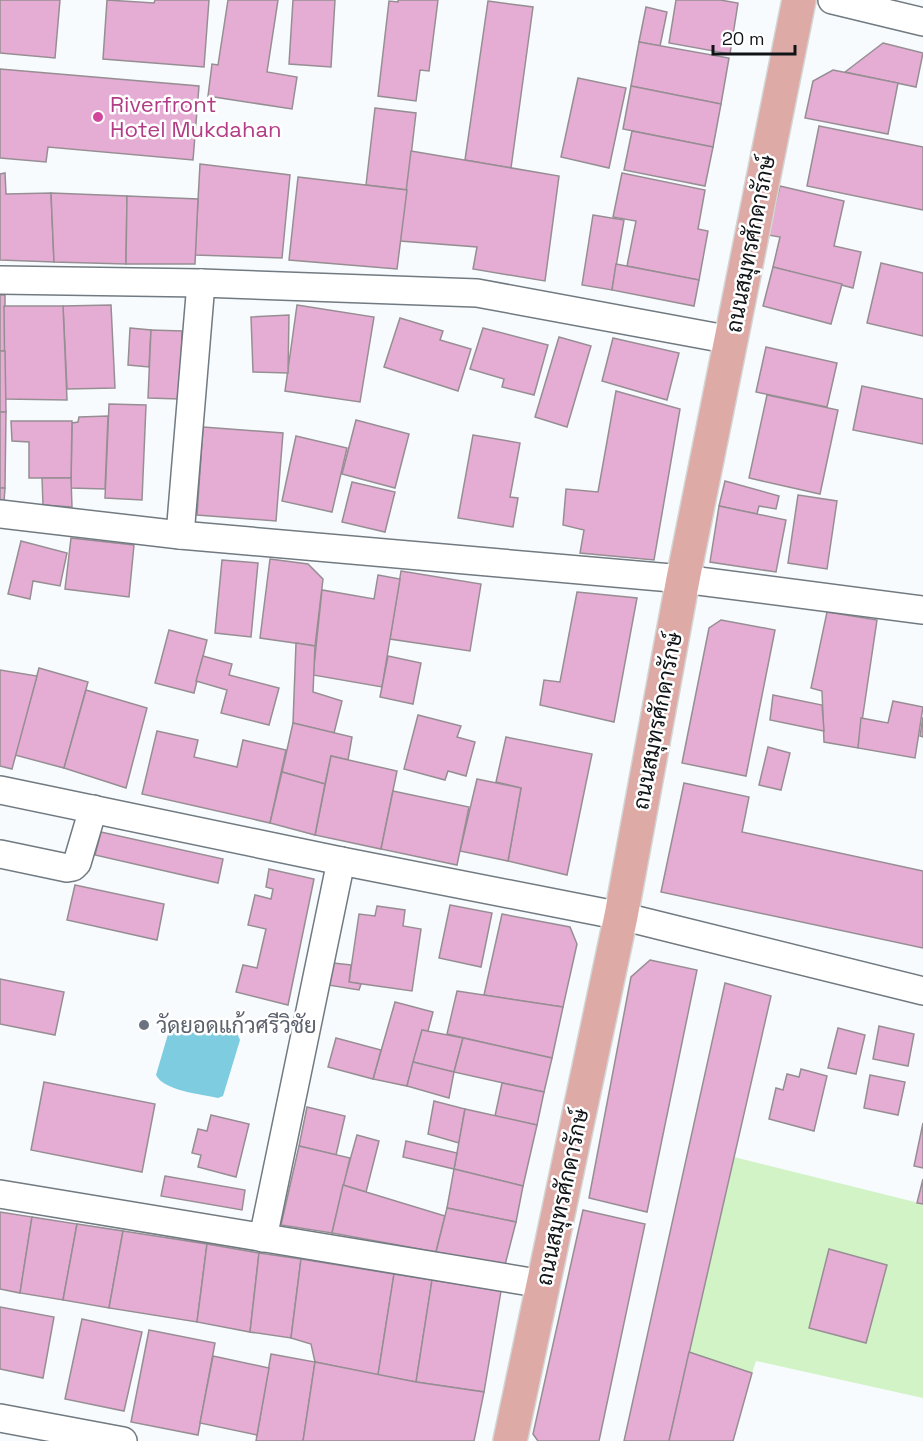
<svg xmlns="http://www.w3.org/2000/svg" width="923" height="1441" font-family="'Space Grotesk',Sarabun,sans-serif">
  <rect width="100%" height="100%" fill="#f7fbfe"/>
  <path fill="#d1f3c6" d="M734,1157L923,1204V1398L756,1361L752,1373L689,1352Z"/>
  <path fill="#7dcce0" d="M179,1020L228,1024L236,1031L240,1040L223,1096L218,1098C201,1094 164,1091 156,1075L171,1024L173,1021Z"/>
  <g fill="#e5add3" stroke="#978e94" stroke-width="1.5">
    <path d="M0,0H60L55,58L0,53Z"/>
    <path d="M107,0L154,3L155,0H209L204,67L103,59Z"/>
    <path d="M228,0H278L267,72L297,77L292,109L208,96L212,64L218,65Z"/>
    <path d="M293,0H335L331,67L289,64Z"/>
    <path d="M398,0H438L429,71L420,70L416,101L378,96L389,1L398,2Z"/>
    <path d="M676,0H720L738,3L730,54L669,43Z"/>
    <path d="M488,1L533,7L511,168L465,160Z"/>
    <path d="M646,7L667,12L660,46L639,42Z"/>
    <path d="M639,42L729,58L721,104L631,86Z"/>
    <path d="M883,43L923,53L916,87L845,72Z"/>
    <path d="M0,69L199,86L193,160L48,147L46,162L0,158Z"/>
    <path d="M833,70L898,83L888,134L805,118L813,81Z"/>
    <path d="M578,78L626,88L609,168L561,157Z"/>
    <path d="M631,86L721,104L713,147L623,129Z"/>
    <path d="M375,108L416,113L407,190L366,185Z"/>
    <path d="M819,126L923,147V210L807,186Z"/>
    <path d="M632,131L713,147L705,186L624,170Z"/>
    <path d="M411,151L559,176L545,281L473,269L477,247L400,241Z"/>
    <path d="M200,164L290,175L282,258L195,255Z"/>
    <path d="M5,173L6,194L51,193L54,262L0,260V174Z"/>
    <path d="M622,173L705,190L698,229L708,231L699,280L627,266L636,221L613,217Z"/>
    <path d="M298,177L407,190L397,269L289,260Z"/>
    <path d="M780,186L844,201L834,246L861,252L853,288L773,267L780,237L768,235Z"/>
    <path d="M51,193L127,196L126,264L54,262Z"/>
    <path d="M127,196L198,199L195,264H126Z"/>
    <path d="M593,215L624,220L612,290L582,285Z"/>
    <path d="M881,263L923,273V336L867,323Z"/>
    <path d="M616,264L699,280L694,306L612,290Z"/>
    <path d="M773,267L842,284L831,324L763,306Z"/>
    <rect x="0" y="295" width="5" height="56"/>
    <path d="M111,305L115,388L67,389L63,306Z"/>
    <path d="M297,305L374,317L360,402L285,391Z"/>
    <path d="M4,306H63L67,400L5,399Z"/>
    <path d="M289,315L288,373L253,372L251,317Z"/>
    <path d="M400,318L443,331L440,340L471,349L458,391L384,367Z"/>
    <path d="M130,328L151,330L149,367L128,365Z"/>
    <path d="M483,328L548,345L534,395L502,387L504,379L470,369Z"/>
    <path d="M151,330L182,331L180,399L148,398Z"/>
    <path d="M559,337L591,346L567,427L535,417Z"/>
    <path d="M613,338L679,353L667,400L602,381Z"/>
    <path d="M766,347L837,363L827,407L756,392Z"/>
    <path d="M0,351H5L6,412H0Z"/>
    <path d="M862,386L923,399V444L853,430Z"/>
    <path d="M616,391L680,409L654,560L580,553L584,530L563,525L566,489L598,492Z"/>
    <path d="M767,395L838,410L820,494L749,478Z"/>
    <path d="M109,404L146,405L142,500L105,498Z"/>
    <path d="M0,412H6L5,488H0Z"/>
    <path d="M108,416L105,489L71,488L72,423L78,422L79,417Z"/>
    <path d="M356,420L409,434L395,488L342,474Z"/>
    <path d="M11,421H72L71,478H29V442L12,441Z"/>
    <path d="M203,427L283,433L276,521L197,515Z"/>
    <path d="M473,435L520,443L510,497L518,498L513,527L458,518Z"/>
    <path d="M296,436L347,448L332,512L282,501Z"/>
    <path d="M42,478H71L72,507L43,505Z"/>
    <path d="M725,481L779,496L776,509L759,506L757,514L719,506Z"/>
    <path d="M352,482L395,492L385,532L342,522Z"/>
    <path d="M0,488H5L4,502H0Z"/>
    <path d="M798,495L837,501L827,569L788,563Z"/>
    <path d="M719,506L786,520L776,572L710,562Z"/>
    <path d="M71,538L134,545L129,597L65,589Z"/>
    <path d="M21,541L67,553L60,586L33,581L30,599L8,594Z"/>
    <path d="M270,559L308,564L323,579L315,646L260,638Z"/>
    <path d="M222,560L258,563L251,637L215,633Z"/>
    <path d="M401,571L481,584L470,651L390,639Z"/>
    <path d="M378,575L400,579L382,687L313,675L322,590L374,599Z"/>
    <path d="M577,592L637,598L614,722L540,705L544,680L560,682Z"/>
    <path d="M827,612L877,620L858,748L824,742L822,691L811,688Z"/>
    <path d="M721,620L775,630L746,776L682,763L709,628Z"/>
    <path d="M169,630L207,640L194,693L155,683Z"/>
    <path d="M296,643L315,646L313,692L342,701L334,733L293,723Z"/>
    <path d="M203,656L232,664L229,675L279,688L269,725L221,713L227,690L196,681Z"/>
    <path d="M388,656L421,663L413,704L380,697Z"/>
    <path d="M39,668L88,682L64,768L15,755Z"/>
    <path d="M0,670L37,676L12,769L0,766Z"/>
    <path d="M86,690L147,708L126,788L64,768Z"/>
    <path d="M773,695L822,705L824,731L770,720Z"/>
    <path d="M893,701L923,707L915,758L858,748L861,718L888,723Z"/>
    <path d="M418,715L461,726L457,737L475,742L466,776L448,771L445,780L404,769Z"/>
    <path d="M923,717V737L920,736Z"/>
    <path d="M293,723L352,737L348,760L331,756L325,784L282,772Z"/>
    <path d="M157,731L198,740L194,757L237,767L243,740L286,750L270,823L142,794Z"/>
    <path d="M506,737L592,754L567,875L508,861L521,788L496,782Z"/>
    <path d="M768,747L790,753L781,790L759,785Z"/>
    <path d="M331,756L397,771L381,849L315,835Z"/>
    <path d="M282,772L325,784L315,835L270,823Z"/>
    <path d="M477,779L521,788L508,861L460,851Z"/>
    <path d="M684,783L749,797L742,832L923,871V948L661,892Z"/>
    <path d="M393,791L469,807L457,865L381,849Z"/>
    <path d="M101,832L223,859L218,883L95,855Z"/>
    <path d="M269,869L314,879L288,1005L236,992L243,965L257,968L266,929L248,925L255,895L271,899L273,889L266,887Z"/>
    <path d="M75,885L164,904L157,940L67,920Z"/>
    <path d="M450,905L492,913L481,967L439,958Z"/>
    <path d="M377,906L405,910L403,926L421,929L412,991L349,982L359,914L375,916Z"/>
    <path d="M502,914L570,927L577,944L563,1007L484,995Z"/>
    <path d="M650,960L697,970L647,1212L589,1198L631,977Z"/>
    <path d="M333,963L351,965L349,982L361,984L359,990L328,985Z"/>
    <path d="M0,979L64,992L55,1035L0,1024Z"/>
    <path d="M725,983L771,996L669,1441H624Z"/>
    <path d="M457,991L563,1007L552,1058L447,1034Z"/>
    <path d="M395,1002L433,1012L428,1031L422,1030L407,1086L373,1079Z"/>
    <path d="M879,1026L914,1034L908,1066L873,1059Z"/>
    <path d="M838,1028L865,1035L856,1074L828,1068Z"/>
    <path d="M422,1030L463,1038L454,1072L413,1062Z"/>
    <path d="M336,1038L381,1050L373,1079L328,1067Z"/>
    <path d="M463,1038L552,1058L544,1092L454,1072Z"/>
    <path d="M413,1062L454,1072L449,1098L407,1086Z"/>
    <path d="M801,1069L827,1076L814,1131L769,1119L776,1088L783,1090L787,1074L799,1077Z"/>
    <path d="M870,1075L905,1082L898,1115L864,1108Z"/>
    <path d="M44,1082L155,1104L142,1172L31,1150Z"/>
    <path d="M502,1083L544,1092L537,1125L495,1116Z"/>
    <path d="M434,1101L465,1109L459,1143L428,1134Z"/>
    <path d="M307,1107L345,1116L336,1155L299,1146Z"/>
    <path d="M465,1109L537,1125L523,1186L454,1169Z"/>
    <path d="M211,1115L249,1124L236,1177L198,1167L201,1155L192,1153L198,1129L207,1131Z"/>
    <path d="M923,1123V1168L914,1166Z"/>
    <path d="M357,1135L379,1141L366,1192L343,1185Z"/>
    <path d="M406,1141L457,1153L454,1169L403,1157Z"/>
    <path d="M299,1146L350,1158L332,1233L281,1225Z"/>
    <path d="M454,1169L523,1186L516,1222L447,1208Z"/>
    <path d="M165,1176L245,1190L242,1210L161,1196Z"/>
    <path d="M923,1179V1204L917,1203Z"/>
    <path d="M343,1185L445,1216L436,1252L332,1233Z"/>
    <path d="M447,1208L516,1222L505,1265L436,1252Z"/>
    <path d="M583,1210L645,1224L599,1441H538L533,1434Z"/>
    <path d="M0,1212L32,1217L20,1293L0,1289Z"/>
    <path d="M32,1217L77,1224L63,1300L20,1293Z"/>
    <path d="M77,1224L123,1231L109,1308L63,1300Z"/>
    <path d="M123,1231L207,1244L197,1322L109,1308Z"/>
    <path d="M207,1244L259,1253L250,1332L197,1322Z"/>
    <path d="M829,1249L887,1265L866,1343L809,1328Z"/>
    <path d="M259,1253L301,1259L291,1338L250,1332Z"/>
    <path d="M301,1259L394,1274L378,1375L315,1362L311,1344L291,1338Z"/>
    <path d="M394,1274L432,1280L416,1382L378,1375Z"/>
    <path d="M432,1280L501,1291L484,1392L416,1382Z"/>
    <path d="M0,1307L54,1317L43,1378L0,1369Z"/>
    <path d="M82,1319L142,1332L124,1411L65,1399Z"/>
    <path d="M149,1330L215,1343L198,1435L131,1422Z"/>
    <path d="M689,1352L752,1373L733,1441H669Z"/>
    <path d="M271,1354L315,1362L303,1441H256Z"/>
    <path d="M213,1356L269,1368L257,1435L200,1423Z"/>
    <path d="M315,1362L416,1382L484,1392L474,1441H303Z"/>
  </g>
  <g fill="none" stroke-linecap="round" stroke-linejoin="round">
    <defs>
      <g id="minor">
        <path d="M832,0L923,22"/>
        <path d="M0,280L201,283L477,293L731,340"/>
        <path d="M0,514L180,535L683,579L923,610"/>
        <path d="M180,535L201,283"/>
        <path d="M0,790L341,861L621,916L923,991"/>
        <path d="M0,854L67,868L73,867L77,863L93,809"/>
        <path d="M0,1194L543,1284"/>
        <path d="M263,1238L341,861"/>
        <path d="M0,1418L123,1441"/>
      </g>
      <path id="major" d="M510,1441L621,916L683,579L799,0"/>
    </defs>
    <use href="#minor" stroke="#717a80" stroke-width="30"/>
    <use href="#major" stroke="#d4d5d5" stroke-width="36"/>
    <use href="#minor" stroke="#fff" stroke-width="27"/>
    <use href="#major" stroke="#ddaaa6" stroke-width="33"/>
  </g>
  <circle fill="#d1479c" stroke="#fff" stroke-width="2" cx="98" cy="117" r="6"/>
  <circle fill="#6b7280" stroke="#fff" stroke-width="2" cx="144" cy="1025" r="6"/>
  <g text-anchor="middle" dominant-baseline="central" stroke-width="5" stroke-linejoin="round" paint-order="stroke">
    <g font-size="22" fill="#b23c85" stroke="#fff" text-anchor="start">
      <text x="110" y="104">Riverfront<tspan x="110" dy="25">Hotel Mukdahan</tspan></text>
    </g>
    <g font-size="22" fill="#111417" stroke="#fff">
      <text transform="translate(750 244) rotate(-79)">ถนนสมุทรศักดารักษ์</text>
      <text transform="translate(657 721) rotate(-79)">ถนนสมุทรศักดารักษ์</text>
      <text transform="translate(562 1197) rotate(-78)">ถนนสมุทรศักดารักษ์</text>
    </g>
    <g font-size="22" fill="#5b616d" stroke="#fff" text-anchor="start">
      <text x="156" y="1025">วัดยอดแก้วศรีวิชัย</text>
    </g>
  </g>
  <path d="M713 45v9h82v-9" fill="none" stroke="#111417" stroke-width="3"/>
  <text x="722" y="45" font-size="18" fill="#111417" stroke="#ffffff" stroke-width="4.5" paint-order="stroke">20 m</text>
</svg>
